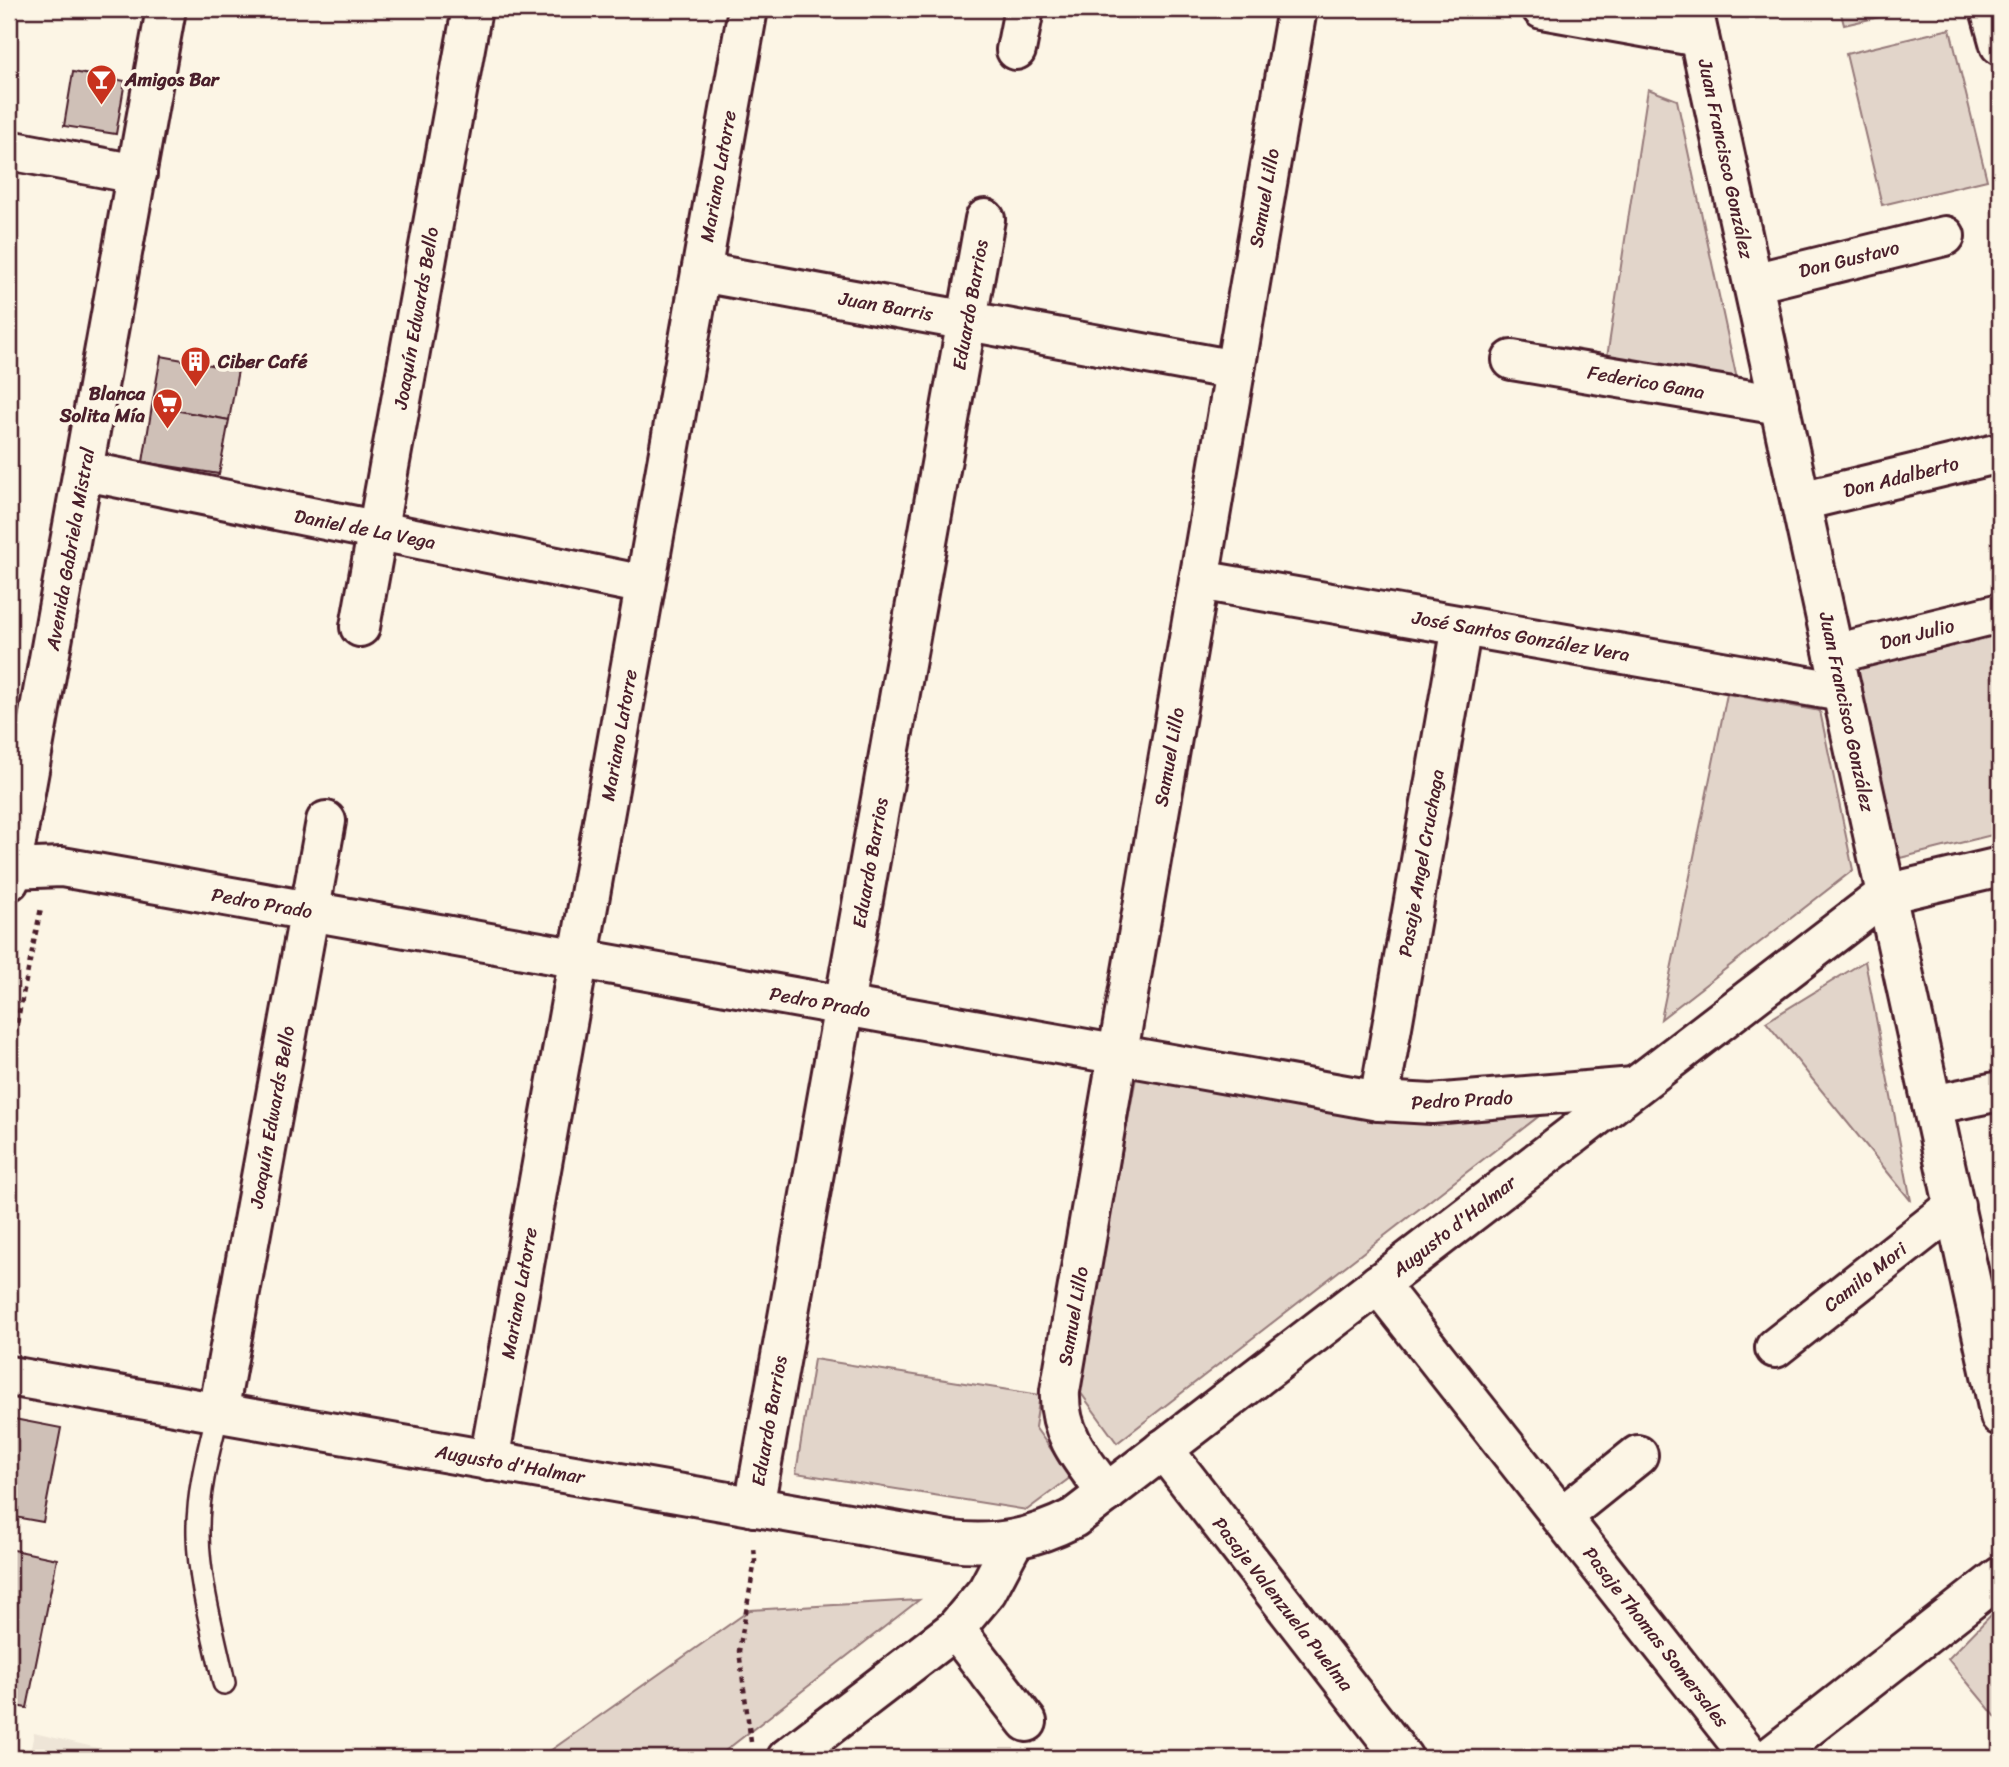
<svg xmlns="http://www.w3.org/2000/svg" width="2009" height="1767" font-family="Sriracha,sans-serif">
  <rect width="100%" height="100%" fill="#fcf5e5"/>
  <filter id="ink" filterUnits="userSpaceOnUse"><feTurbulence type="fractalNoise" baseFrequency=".0143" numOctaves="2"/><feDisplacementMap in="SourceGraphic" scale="14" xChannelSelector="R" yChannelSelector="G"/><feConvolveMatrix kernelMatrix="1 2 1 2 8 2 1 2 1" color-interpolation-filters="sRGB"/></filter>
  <g filter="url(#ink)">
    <path fill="#eee5d7" d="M34,1733L140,1758H29Z"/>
    <g fill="#e2d5ca" stroke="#967a7a" stroke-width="2">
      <path d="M1840,9H1914L1844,25Z"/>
      <path d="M1950,29L1987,180L1882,205L1846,54Z"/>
      <path d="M1648,89L1677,100L1738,384L1606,364Z"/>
      <path d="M2000,631V833L1900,858L1854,666Z"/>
      <path d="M1727,694L1820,711L1853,870L1661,1019Z"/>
      <path d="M1865,961L1911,1201L1766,1022Z"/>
      <path d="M1137,1072L1552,1106L1117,1443L1078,1389Z"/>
      <path d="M814,1359L1040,1395L1035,1427L1071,1477L1027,1510L796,1473Z"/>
      <path d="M919,1600L716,1758H540L750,1610Z"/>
      <path d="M2000,1606V1722L1948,1659Z"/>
    </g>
    <g fill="#cfc0b7" stroke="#4a1f2b" stroke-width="2">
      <path d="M73,72L125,81L116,134L64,126Z"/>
      <path d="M161,356L238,370L229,420L152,406Z"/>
      <path d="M152,406L229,420L219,474L143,462Z"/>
      <path d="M9,1418L61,1428L43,1522L9,1516Z"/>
      <path d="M9,1549L57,1559L27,1708L9,1705Z"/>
    </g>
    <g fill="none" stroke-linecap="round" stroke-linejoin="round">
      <defs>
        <path id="service" d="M218,1413C208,1452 197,1494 198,1535C199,1585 214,1634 224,1683"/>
        <g id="minor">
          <path d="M1542,9L1699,37"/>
          <path d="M1693,9L2000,1416"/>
          <path d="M1990,9L2000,45"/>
          <path d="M1016,50L1024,9"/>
          <path d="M9,150L137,174"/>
          <path d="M701,272L1235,370"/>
          <path d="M1753,283L1945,236"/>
          <path d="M1512,360L1780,405"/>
          <path d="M85,471L645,585"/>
          <path d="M1801,501L2000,453"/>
          <path d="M1199,580L1842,692"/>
          <path d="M360,627L472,9"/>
          <path d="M1834,654L2000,613"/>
          <path d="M9,869L62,867L1379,1101L1432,1104L1634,1087"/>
          <path d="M1379,1101L1462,626"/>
          <path d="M1932,1105L2000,1091"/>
          <path d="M1378,1284L1751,1758"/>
          <path d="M1775,1348L1955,1206"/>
          <path d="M9,1376L951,1541C997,1546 1032,1539 1074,1518L1886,894L2000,867"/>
          <path d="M218,1413L326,821"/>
          <path d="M1163,1449L1403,1758"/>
          <path d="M489,1461L748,9"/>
          <path d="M1107,1493C1082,1460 1058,1434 1060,1391L1297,9"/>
          <path d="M754,1507L985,219"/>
          <path d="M1561,1517L1638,1455"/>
          <path d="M955,1629L1027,1722"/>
          <path d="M787,1758L955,1629L987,1591L1013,1542"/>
          <path d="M1769,1758L2000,1577"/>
        </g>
        <path id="secondary" d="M9,881L166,9"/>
      </defs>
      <use href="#service" stroke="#4a1f2b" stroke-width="26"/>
      <use href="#minor" stroke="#4a1f2b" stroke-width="44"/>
      <use href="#secondary" stroke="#4a1f2b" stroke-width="44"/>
      <g stroke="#4a1f2b" stroke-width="4.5" stroke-dasharray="5 5" stroke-linecap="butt">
        <path d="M9,1062L41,908"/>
        <path d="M751,1742L739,1651L755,1561L754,1546"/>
      </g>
      <use href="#service" stroke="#fcf5e5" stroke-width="21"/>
      <use href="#minor" stroke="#fcf5e5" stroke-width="38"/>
      <use href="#secondary" stroke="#fcf5e5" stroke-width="38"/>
    </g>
  </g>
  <defs>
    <symbol id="bar-pin" viewBox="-11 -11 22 30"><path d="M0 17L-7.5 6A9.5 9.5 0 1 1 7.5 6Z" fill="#c8321e" stroke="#fcf5e5"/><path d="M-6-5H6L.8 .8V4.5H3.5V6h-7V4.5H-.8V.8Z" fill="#fff"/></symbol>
    <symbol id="building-pin" viewBox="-11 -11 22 30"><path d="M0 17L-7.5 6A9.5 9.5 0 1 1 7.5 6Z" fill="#c8321e" stroke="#fcf5e5"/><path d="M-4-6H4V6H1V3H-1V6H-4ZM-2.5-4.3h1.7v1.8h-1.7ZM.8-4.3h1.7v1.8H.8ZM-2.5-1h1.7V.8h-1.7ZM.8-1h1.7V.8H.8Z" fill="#fff"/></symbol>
    <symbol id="supermarket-pin" viewBox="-11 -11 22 30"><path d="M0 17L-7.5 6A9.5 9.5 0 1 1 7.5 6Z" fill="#c8321e" stroke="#fcf5e5"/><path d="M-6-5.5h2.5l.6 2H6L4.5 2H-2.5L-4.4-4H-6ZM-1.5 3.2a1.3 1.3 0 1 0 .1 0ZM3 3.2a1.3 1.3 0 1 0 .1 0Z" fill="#fff"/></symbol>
  </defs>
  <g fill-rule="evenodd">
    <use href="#bar-pin" x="84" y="62" width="35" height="47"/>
    <use href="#building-pin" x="178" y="344" width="35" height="47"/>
    <use href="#supermarket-pin" x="150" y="386" width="35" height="47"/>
  </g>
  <g text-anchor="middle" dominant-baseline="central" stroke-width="7" stroke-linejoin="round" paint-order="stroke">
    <g font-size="19" font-weight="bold" fill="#4a1f2b" stroke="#fcf5e5" text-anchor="start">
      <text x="125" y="79">Amigos Bar</text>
      <text x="218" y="361">Ciber Café</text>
      <text x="145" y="393" text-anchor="end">Blanca<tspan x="145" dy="22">Solita Mía</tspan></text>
    </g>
    <g font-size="19" fill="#4a1f2b" stroke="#fcf5e5">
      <text transform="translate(1726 159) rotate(78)">Juan Francisco González</text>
      <text transform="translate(718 176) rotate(-80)">Mariano Latorre</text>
      <text transform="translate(1264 198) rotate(-80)">Samuel Lillo</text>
      <text transform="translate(1849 259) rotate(-14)">Don Gustavo</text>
      <text transform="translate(970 305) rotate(-80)">Eduardo Barrios</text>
      <text transform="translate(886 306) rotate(10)">Juan Barris</text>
      <text transform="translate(416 318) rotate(-80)">Joaquín Edwards Bello</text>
      <text transform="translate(1646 382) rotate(10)">Federico Gana</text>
      <text transform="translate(1901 477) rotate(-14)">Don Adalberto</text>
      <text transform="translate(365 529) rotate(11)">Daniel de La Vega</text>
      <text transform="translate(70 549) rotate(-80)">Avenida Gabriela Mistral</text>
      <text transform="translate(1917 634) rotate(-14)">Don Julio</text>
      <text transform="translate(1521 636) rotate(10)">José Santos González Vera</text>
      <text transform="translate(1847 712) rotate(78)">Juan Francisco González</text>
      <text transform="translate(619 735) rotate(-80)">Mariano Latorre</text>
      <text transform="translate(1169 757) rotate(-80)">Samuel Lillo</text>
      <text transform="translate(870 863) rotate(-80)">Eduardo Barrios</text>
      <text transform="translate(1421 863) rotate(-80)">Pasaje Angel Cruchaga</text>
      <text transform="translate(262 903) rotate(10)">Pedro Prado</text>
      <text transform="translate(820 1002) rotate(10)">Pedro Prado</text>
      <text transform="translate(1462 1100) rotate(-3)">Pedro Prado</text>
      <text transform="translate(272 1117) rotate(-80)">Joaquín Edwards Bello</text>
      <text transform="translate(1454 1226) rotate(-38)">Augusto d'Halmar</text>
      <text transform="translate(1865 1277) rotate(-38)">Camilo Mori</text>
      <text transform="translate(519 1293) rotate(-80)">Mariano Latorre</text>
      <text transform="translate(1073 1316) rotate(-80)">Samuel Lillo</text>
      <text transform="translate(769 1421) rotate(-80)">Eduardo Barrios</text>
      <text transform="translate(510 1464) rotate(10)">Augusto d'Halmar</text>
      <text transform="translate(1283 1604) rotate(52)">Pasaje Valenzuela Puelma</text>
      <text transform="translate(1656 1637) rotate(52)">Pasaje Thomas Somersales</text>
    </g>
  </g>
  <rect width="2009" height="1767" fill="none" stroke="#fcf5e5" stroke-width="35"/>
  <rect x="18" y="18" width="1974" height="1732" fill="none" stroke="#4a1f2b" stroke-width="2.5" filter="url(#ink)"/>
</svg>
